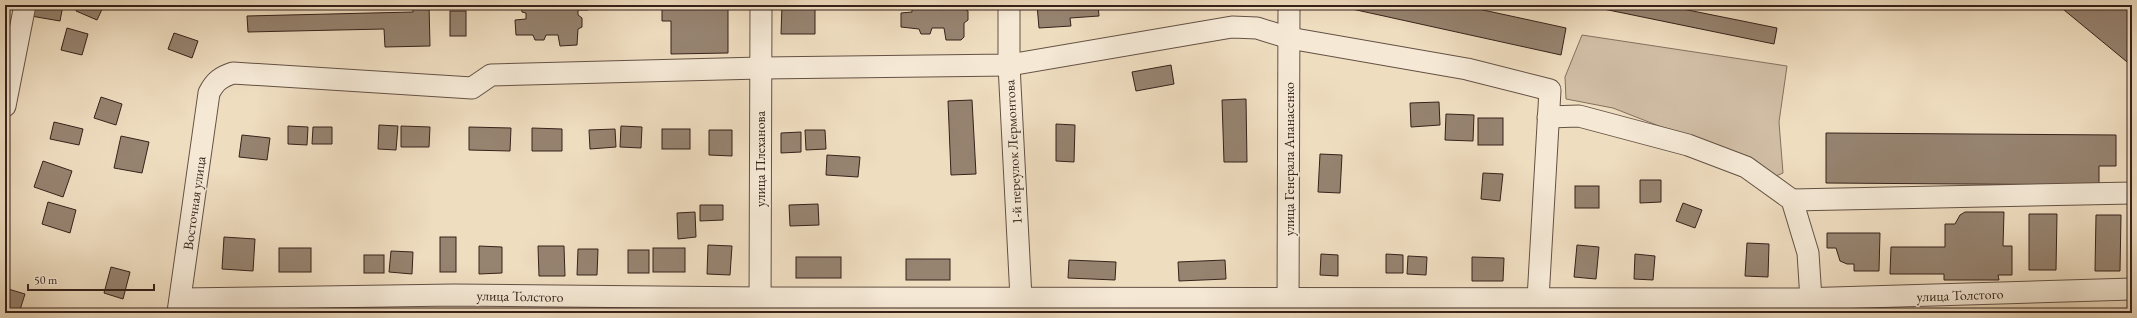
<svg xmlns="http://www.w3.org/2000/svg" width="2137" height="318" font-family="'EB Garamond',serif">
  <rect width="100%" height="100%" fill="#efddc0"/>
  <filter id="stains"><feTurbulence type="fractalNoise" baseFrequency=".005" numOctaves="4"/><feColorMatrix values="0 0 0 0 .2 0 0 0 0 .09 0 0 0 0 .02 0 0 0 .5 -.17"/></filter>
  <radialGradient id="worn" r=".72"><stop offset=".6" stop-color="#630" stop-opacity="0"/><stop offset="1" stop-color="#630" stop-opacity=".3"/></radialGradient>
  <path fill="#d0bda4" stroke="#83705f" d="M1582,35L1787,66L1779,122L1783,173L1776,176L1754,159L1712,143L1659,126L1613,108L1566,99L1565,77Z"/>
  <g fill="#968370" stroke="#36221a">
    <path d="M33,5H63L60,21L31,16Z"/>
    <path d="M78,5H104L97,20L76,11Z"/>
    <path d="M413,5H429L430,46L385,47L384,29L248,32L247,16L413,12Z"/>
    <path d="M521,5H589L588,10H578V15L582,18V27L578,29L577,45L560,46L558,35H546L544,40H535L533,35H516L515,20L526,19V13L522,12Z"/>
    <path d="M662,5H728V53L671,54V21H662Z"/>
    <path d="M782,5H815V34H781Z"/>
    <path d="M964,5V9L968,11V20L964,23V37L961,40H946L944,28H932L930,34H921L919,29L901,27V13L912,12V7L908,5Z"/>
    <path d="M1037,5H1098L1099,16L1070,18L1071,26L1039,28Z"/>
    <path d="M1353,5H1460L1566,28L1561,55L1352,9Z"/>
    <path d="M1584,5H1663L1777,28L1774,44Z"/>
    <path d="M1759,5H1775V8Z"/>
    <path d="M2058,5H2121L2132,14V66Z"/>
    <rect x="450" y="11" width="16" height="25"/>
    <path d="M67,28L88,34L82,55L61,50Z"/>
    <path d="M174,33L198,41L192,58L168,49Z"/>
    <path d="M1171,65L1174,84L1136,91L1132,72Z"/>
    <path d="M101,97L122,104L116,125L94,118Z"/>
    <path d="M1246,99L1247,162H1224L1222,100Z"/>
    <path d="M972,100L976,174L951,175L948,101Z"/>
    <path d="M1439,102L1440,125L1411,127L1410,103Z"/>
    <path d="M1446,114L1474,115L1473,141L1445,140Z"/>
    <rect x="1478" y="118" width="25" height="27"/>
    <path d="M54,122L83,129L79,145L50,139Z"/>
    <path d="M1056,124L1075,125L1074,162L1056,161Z"/>
    <path d="M379,125L398,126L396,150L378,149Z"/>
    <path d="M288,126L308,127L307,145L288,144Z"/>
    <path d="M401,126L430,127L429,147H401Z"/>
    <path d="M621,126L642,127L641,148L620,147Z"/>
    <path d="M313,127H332V144H312Z"/>
    <path d="M469,127L511,128L510,151L469,150Z"/>
    <path d="M532,128L562,129V151H532Z"/>
    <path d="M615,129L616,147L590,149L589,130Z"/>
    <rect x="662" y="129" width="28" height="20"/>
    <path d="M709,130H732V156L709,155Z"/>
    <path d="M805,130H825L826,149L806,150Z"/>
    <path d="M801,132V152L781,153V133Z"/>
    <path d="M1826,133L2116,135V166H2099V185L1826,183Z"/>
    <path d="M242,135L270,138L267,160L239,157Z"/>
    <path d="M121,136L149,142L142,173L114,168Z"/>
    <path d="M1320,154L1342,155L1340,193L1318,192Z"/>
    <path d="M827,155L860,157L858,177L826,175Z"/>
    <path d="M43,161L72,171L63,197L34,187Z"/>
    <path d="M1483,173L1503,174L1500,201L1481,199Z"/>
    <path d="M1640,180H1661V202L1640,203Z"/>
    <rect x="1575" y="186" width="24" height="22"/>
    <path d="M48,202L76,210L70,233L42,224Z"/>
    <path d="M1683,203L1702,210L1695,228L1676,221Z"/>
    <path d="M818,204L819,225L790,226L789,205Z"/>
    <path d="M700,205H723V220L700,221Z"/>
    <path d="M695,212L696,237L678,239L677,213Z"/>
    <path d="M1965,212H2004L2003,246H2012V275H1998L1999,280H1944V274H1890L1891,247H1945V224H1955L1960,215Z"/>
    <path d="M2029,214H2057L2056,270H2029Z"/>
    <path d="M2096,215H2121L2120,271H2095Z"/>
    <path d="M1827,233H1880L1879,271H1854V264H1847L1840,261L1836,248H1827Z"/>
    <path d="M224,237L255,239L253,271L222,269Z"/>
    <rect x="440" y="237" width="16" height="35"/>
    <path d="M1747,243L1769,244L1768,277L1745,276Z"/>
    <path d="M708,245L732,246L730,275L707,274Z"/>
    <path d="M1577,245L1599,247L1596,279L1574,277Z"/>
    <path d="M479,246L502,247V273L479,274Z"/>
    <path d="M538,246H564L565,276H539Z"/>
    <rect x="279" y="248" width="32" height="24"/>
    <rect x="653" y="248" width="32" height="24"/>
    <path d="M578,249H598L597,275H577Z"/>
    <rect x="628" y="250" width="21" height="23"/>
    <path d="M391,251L413,252L412,274L389,272Z"/>
    <path d="M1321,254L1338,255V276L1320,275Z"/>
    <path d="M1386,254L1403,255V273H1386Z"/>
    <path d="M1635,254L1655,256L1653,280L1634,279Z"/>
    <rect x="364" y="255" width="20" height="18"/>
    <path d="M1408,256L1427,257L1426,275L1407,274Z"/>
    <rect x="796" y="257" width="45" height="21"/>
    <path d="M1472,257L1504,258L1503,281H1472Z"/>
    <rect x="906" y="259" width="44" height="21"/>
    <path d="M1069,260L1116,262L1115,280L1068,278Z"/>
    <path d="M1225,260L1226,279L1179,281L1178,262Z"/>
    <path d="M111,267L130,272L123,299L104,293Z"/>
    <path d="M5,288L25,294L19,313L5,312Z"/>
  </g>
  <g fill="none" stroke-linecap="round" stroke-linejoin="round">
    <defs>
      <g id="minor">
        <path d="M1009,5V65L1021,298"/>
        <path d="M5,106L25,5"/>
        <path d="M1548,117L1579,116L1688,145L1746,167L1792,200L1808,253L1811,299"/>
        <path d="M1792,200L2132,193"/>
        <path d="M181,299L454,295L760,298L1799,299L2132,289"/>
        <path d="M178,312L209,93C215,81 221,77 233,73L472,88L491,75L760,68L1009,65L1232,27L1257,28L1289,38L1467,69L1550,90L1538,299"/>
        <path d="M1288,312L1289,5"/>
        <path d="M760,313L761,5"/>
      </g>
    </defs>
    <use href="#minor" stroke="#645144" stroke-width="23"/>
    <use href="#minor" stroke="#f5e9d6" stroke-width="21"/>
  </g>
  <g text-anchor="middle" dominant-baseline="central" stroke-width="3.5" stroke-linejoin="round" paint-order="stroke">
    <g font-size="14" fill="#36221a" stroke="#f5e9d6">
      <text transform="translate(1013 152) rotate(-93)">1-й переулок Лермонтова</text>
      <text transform="translate(760 159) rotate(-90)">улица Плеханова</text>
      <text transform="translate(1289 159) rotate(-90)">улица Генерала Апанасенко</text>
      <text transform="translate(194 203) rotate(-82)">Восточная улица</text>
      <text transform="translate(1960 295) rotate(-2)">улица Толстого</text>
      <text transform="translate(520 296) rotate(1)">улица Толстого</text>
    </g>
  </g>
  <rect width="2137" height="318" fill="none" stroke="#efddc0" stroke-width="20"/>
  <rect x="6" y="6" width="2125" height="306" fill="none" stroke="#36221a" stroke-width="2"/>
  <rect x="10" y="10" width="2117" height="298" fill="none" stroke="#36221a"/>
  <path d="M28 284v6h126v-6" fill="none" stroke="#36221a" stroke-width="2"/>
  <text x="34" y="284" font-size="12" fill="#36221a" stroke="#f5e9d6" stroke-width="3" paint-order="stroke">50 m</text>
  <rect width="100%" height="100%" filter="url(#stains)"/>
  <rect width="100%" height="100%" fill="url(#worn)"/>
</svg>
